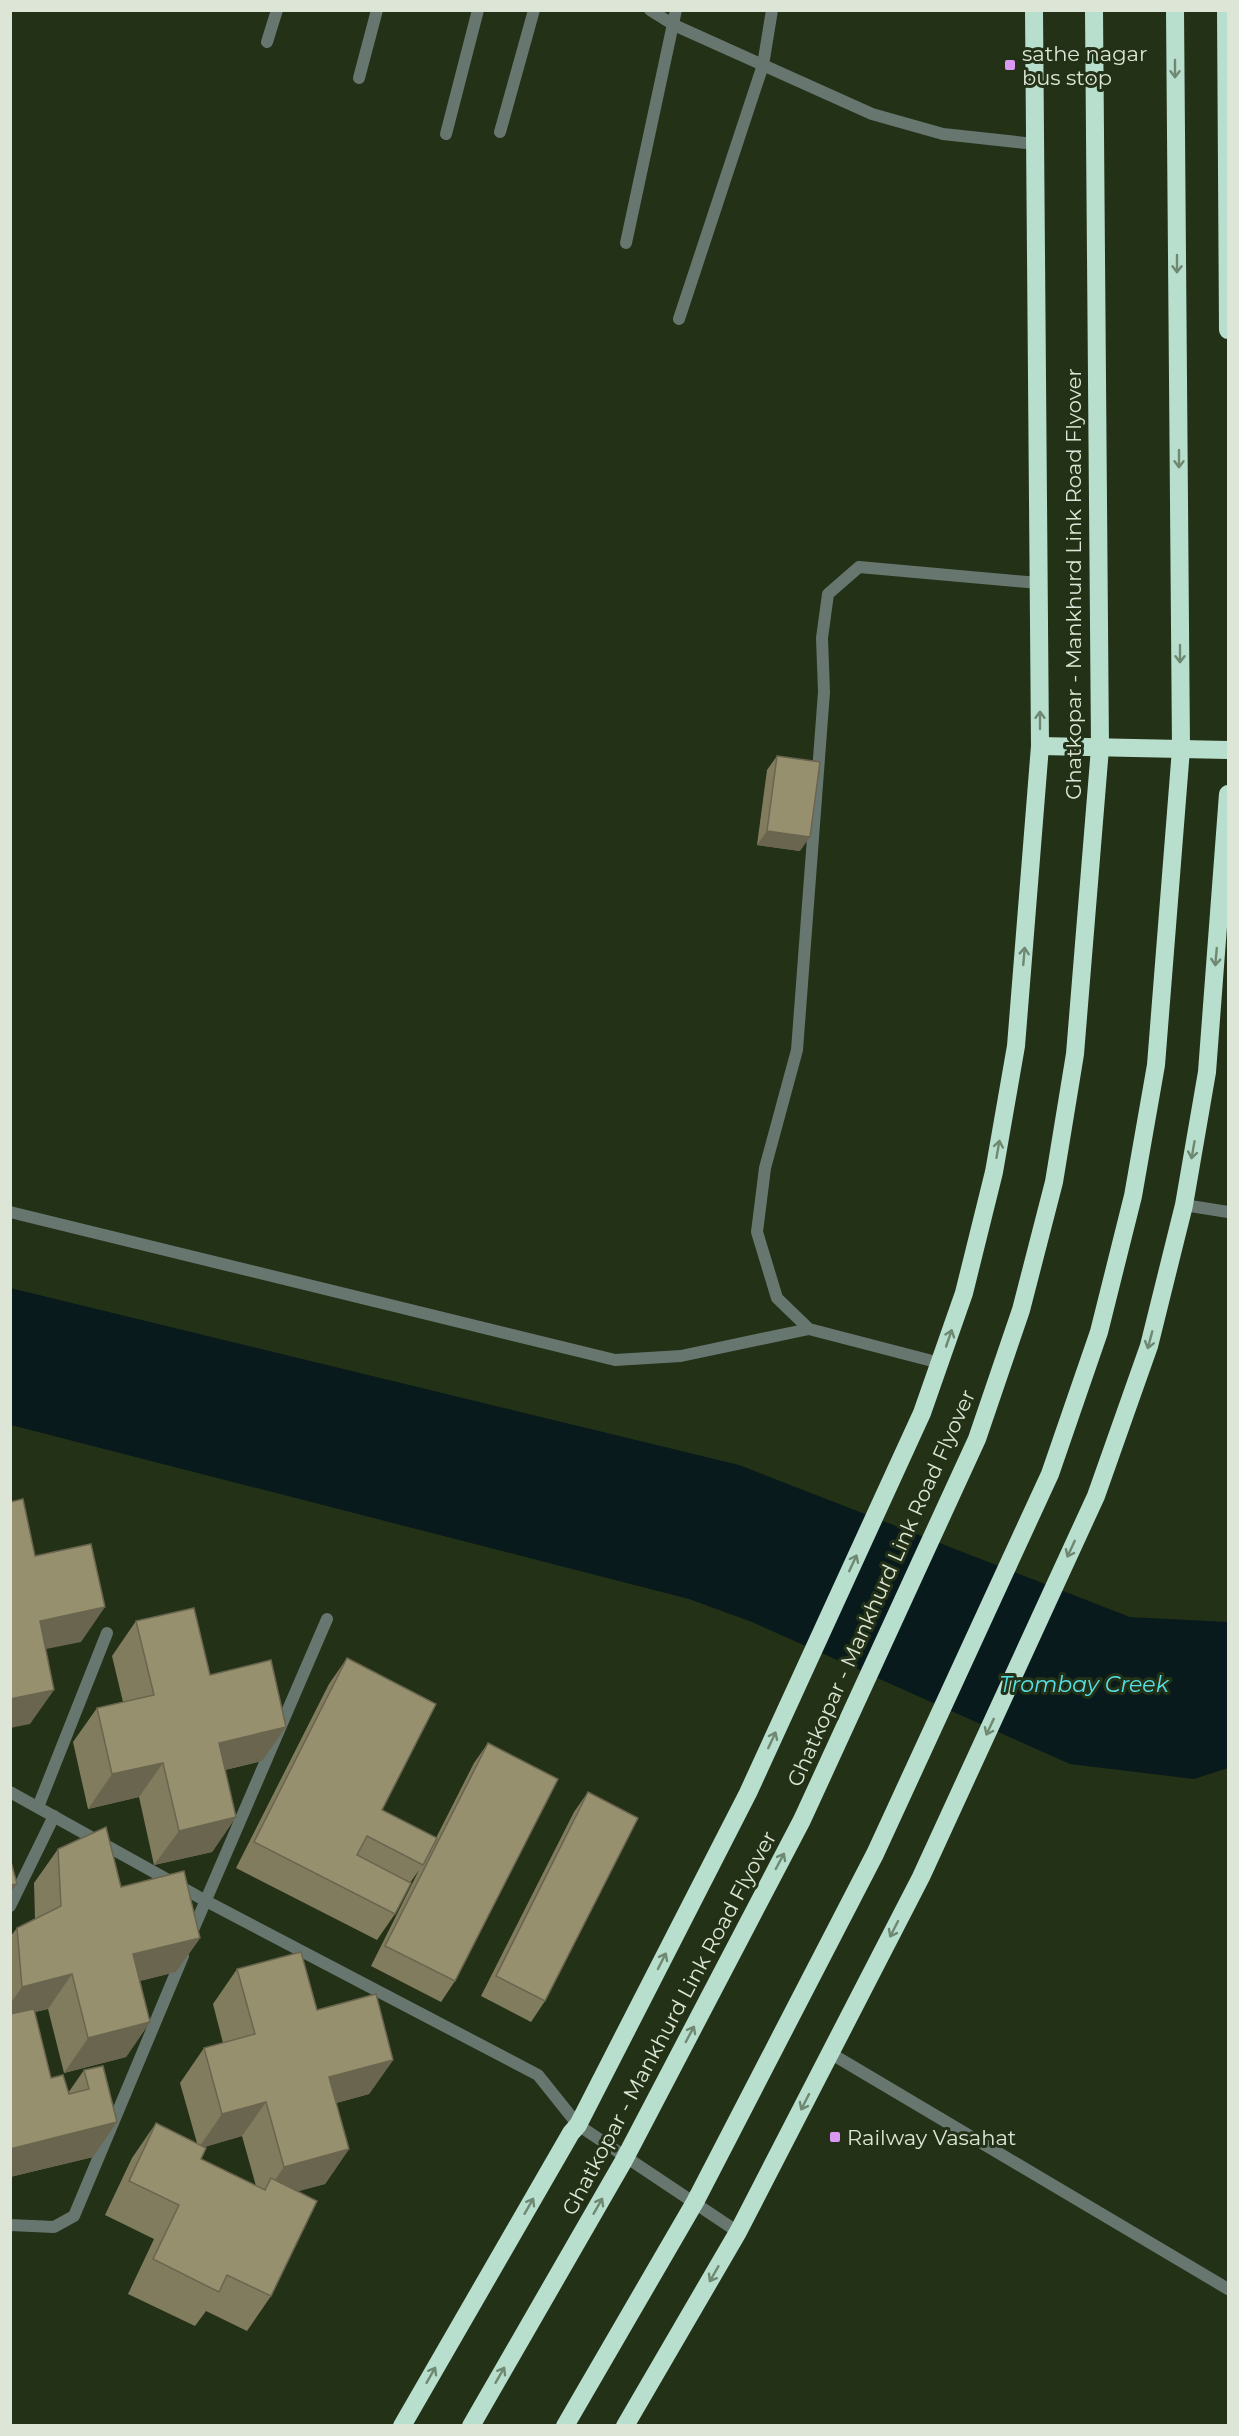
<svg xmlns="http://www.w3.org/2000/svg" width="1239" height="2436" font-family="Montserrat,sans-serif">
  <rect width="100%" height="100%" fill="#233117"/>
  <path fill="#081a1b" d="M10,1288L739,1465L1130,1617L1228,1622V1768L1194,1779L1070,1764L752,1622L689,1599L11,1425Z"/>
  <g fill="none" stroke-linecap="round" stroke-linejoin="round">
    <g stroke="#67766f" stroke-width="12">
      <path d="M10,1212L615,1360L681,1356L809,1329"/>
      <path d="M940,1363L809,1329L777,1298L757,1232L765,1168L797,1050L824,692L822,638L828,594L859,567L1038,583"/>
    </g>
    <g stroke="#67766f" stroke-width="12">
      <path d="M650,10L674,25L872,114L943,134L1035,144"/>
      <path d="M267,42L277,10"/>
      <path d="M359,78L377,10"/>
      <path d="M500,132L534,10"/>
      <path d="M446,134L478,10"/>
      <path d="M626,243L676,10"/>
      <path d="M679,319L763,65L772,10"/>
      <path d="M1184,1205L1228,1212"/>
      <path d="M10,1792L206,1901L538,2075L578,2125L738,2232"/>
      <path d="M38,1807L107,1633"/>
      <path d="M10,1906L54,1816"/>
      <path d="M190,1937L327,1619"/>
      <path d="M830,2053L1228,2289"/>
      <path d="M10,2225L54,2227L74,2216L183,1956"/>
    </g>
    <g stroke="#b8dfcd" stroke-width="18">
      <path d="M1226,10L1228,330"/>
      <path d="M1040,746L1228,750"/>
      <path d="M402,2426L571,2133L578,2125L748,1793L922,1413L964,1293L994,1172L1016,1046L1040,746L1034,10"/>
      <path d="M625,2426L738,2232L921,1877L1096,1496L1149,1346L1184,1205L1207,1072L1228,794"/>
    </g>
    <g stroke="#b8dfcd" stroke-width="18">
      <path d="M471,2426L623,2162L802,1820L977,1439L1021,1310L1054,1182L1075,1054L1100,748L1094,10"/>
      <path d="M565,2426L695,2202L875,1854L1050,1474L1099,1332L1133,1196L1156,1065L1181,749L1175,10"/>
    </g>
  </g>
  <g fill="#827c5f" fill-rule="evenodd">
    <path d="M777,756L800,851L757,845L767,770Z"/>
    <path d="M136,1621L210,1675L286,1727L262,1761L225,1770L236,1817L212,1852L154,1865L139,1797L88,1809L73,1742L97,1708L123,1702L112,1656Z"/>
    <path d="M347,1658L382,1810L436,1838L474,1763L488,1743L455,1981L441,2002L371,1966L419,1870L410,1883L395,1914L377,1940L236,1868L329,1684Z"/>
    <path d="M588,1792L545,2001L531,2022L481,1996L574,1812Z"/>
    <path d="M58,1849L121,1887L200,1938L176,1972L139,1981L150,2022L126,2057L64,2073L48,2009L35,2012L51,2078L68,2093L84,2070L117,2122L93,2157L10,2177V1937L17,1928L35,1919L34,1883Z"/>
    <path d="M237,1969L317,2010L393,2060L369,2094L336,2103L349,2149L325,2184L297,2191L271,2296L247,2331L206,2311L195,2326L128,2294L154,2239L105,2215L132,2158L156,2123L197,2143L180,2083L204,2048L223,2043L213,2004ZM242,2136L256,2186L201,2159L204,2147Z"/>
  </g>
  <g fill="#6a654e">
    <path d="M767,831L810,837L800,851L757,845Z"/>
    <path d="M105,1607L81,1642L16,1655L40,1621Z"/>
    <path d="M54,1690L30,1724L10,1728V1699Z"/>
    <path d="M286,1727L262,1761L195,1777L219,1743Z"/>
    <path d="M163,1763L139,1797L88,1809L112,1774Z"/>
    <path d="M236,1817L212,1852L154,1865L179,1831Z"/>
    <path d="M17,1884L10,1893V1885Z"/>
    <path d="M200,1938L176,1972L108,1989L133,1954Z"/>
    <path d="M72,1974L48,2009L10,2018V2004L22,1987Z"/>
    <path d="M150,2022L126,2057L64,2073L88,2038Z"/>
    <path d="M393,2060L369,2094L304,2112L329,2077Z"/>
    <path d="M266,2102L242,2136L198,2149L222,2114Z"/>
    <path d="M117,2122L93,2157L10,2177V2149Z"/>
    <path d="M349,2149L325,2184L260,2202L284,2167Z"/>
  </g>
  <g fill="#97906f" stroke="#6a654e" stroke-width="1.5">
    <path d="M777,756L820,762L810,837L767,831Z"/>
    <path d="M23,1499L35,1556L91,1544L105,1607L40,1621L54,1690L10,1699V1502Z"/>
    <path d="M194,1608L210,1675L271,1660L286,1727L219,1743L236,1817L179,1831L163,1763L112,1774L97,1708L154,1695L136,1621Z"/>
    <path d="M347,1658L436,1704L382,1810L437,1838L423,1865L367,1836L357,1855L411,1883L395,1914L254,1842Z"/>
    <path d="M488,1743L558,1779L455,1981L385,1946Z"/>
    <path d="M588,1792L638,1818L545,2001L496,1976Z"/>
    <path d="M106,1827L121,1887L184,1871L200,1938L133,1954L150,2022L88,2038L72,1974L22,1987L17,1928L61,1906L58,1849Z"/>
    <path d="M10,1858L17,1884L10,1885Z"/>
    <path d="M301,1952L317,2010L376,1994L393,2060L329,2077L349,2149L284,2167L266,2102L222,2114L204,2048L255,2034L237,1969Z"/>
    <path d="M34,2009L51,2078L63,2075L69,2094L89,2089L84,2070L103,2066L117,2122L10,2149V2014Z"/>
    <path d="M156,2123L206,2148L201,2159L265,2190L271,2178L317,2201L271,2296L227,2275L219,2292L153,2259L179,2205L129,2181Z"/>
  </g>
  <defs><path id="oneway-shaft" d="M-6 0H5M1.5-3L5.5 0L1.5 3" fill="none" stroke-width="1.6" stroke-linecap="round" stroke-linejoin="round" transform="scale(1.5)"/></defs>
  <g stroke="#6e8872">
    <use href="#oneway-shaft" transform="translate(1175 69) rotate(90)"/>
    <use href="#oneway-shaft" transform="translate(1177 264) rotate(90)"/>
    <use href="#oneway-shaft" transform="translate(1179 459) rotate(90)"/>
    <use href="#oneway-shaft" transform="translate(1180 654) rotate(90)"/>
    <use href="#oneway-shaft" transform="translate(1040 720) rotate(-90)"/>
    <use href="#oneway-shaft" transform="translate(1024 956) rotate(-85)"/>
    <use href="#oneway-shaft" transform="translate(1216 957) rotate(95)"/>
    <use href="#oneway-shaft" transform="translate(998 1149) rotate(-80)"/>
    <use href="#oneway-shaft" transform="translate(1193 1150) rotate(100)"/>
    <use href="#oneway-shaft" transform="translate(949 1338) rotate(-71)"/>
    <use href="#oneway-shaft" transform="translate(1150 1340) rotate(105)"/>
    <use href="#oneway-shaft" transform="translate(1071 1549) rotate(115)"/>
    <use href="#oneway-shaft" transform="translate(853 1563) rotate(-65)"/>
    <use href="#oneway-shaft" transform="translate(990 1727) rotate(115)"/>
    <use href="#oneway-shaft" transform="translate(772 1740) rotate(-65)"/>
    <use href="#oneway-shaft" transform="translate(780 1861) rotate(-62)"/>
    <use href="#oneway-shaft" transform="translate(894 1929) rotate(117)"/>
    <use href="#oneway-shaft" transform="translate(662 1961) rotate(-63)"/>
    <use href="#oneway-shaft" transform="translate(690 2034) rotate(-62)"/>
    <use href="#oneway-shaft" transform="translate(805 2102) rotate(117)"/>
    <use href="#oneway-shaft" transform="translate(529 2206) rotate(-60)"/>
    <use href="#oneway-shaft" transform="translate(598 2206) rotate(-60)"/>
    <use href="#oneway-shaft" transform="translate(714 2274) rotate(120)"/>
    <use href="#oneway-shaft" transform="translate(431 2375) rotate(-60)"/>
    <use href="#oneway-shaft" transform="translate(500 2375) rotate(-60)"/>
  </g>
  <g fill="#dc99f4" stroke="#233117" stroke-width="2">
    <rect x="1004" y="59" width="12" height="12" rx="3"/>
    <rect x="829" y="2131" width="12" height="12" rx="3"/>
  </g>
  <g text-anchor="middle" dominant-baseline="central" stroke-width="6" stroke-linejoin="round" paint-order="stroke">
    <g font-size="21" fill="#dde6d6" stroke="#233117" text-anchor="start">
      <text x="1022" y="53">sathe nagar<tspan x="1022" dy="24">bus stop</tspan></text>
      <text x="847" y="2137">Railway Vasahat</text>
    </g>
    <g font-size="21" fill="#dde6d6" stroke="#233117">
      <text transform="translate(1073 584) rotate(-90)">Ghatkopar - Mankhurd Link Road Flyover</text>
      <text transform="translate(881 1588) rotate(-66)">Ghatkopar - Mankhurd Link Road Flyover</text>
      <text transform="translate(669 2023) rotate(-62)">Ghatkopar - Mankhurd Link Road Flyover</text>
    </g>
    <g font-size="22" font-style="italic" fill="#56e1ea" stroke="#233117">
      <text x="1084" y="1684">Trombay Creek</text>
    </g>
  </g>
  <rect width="1239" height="2436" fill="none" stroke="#dde6d6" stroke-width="24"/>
</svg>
